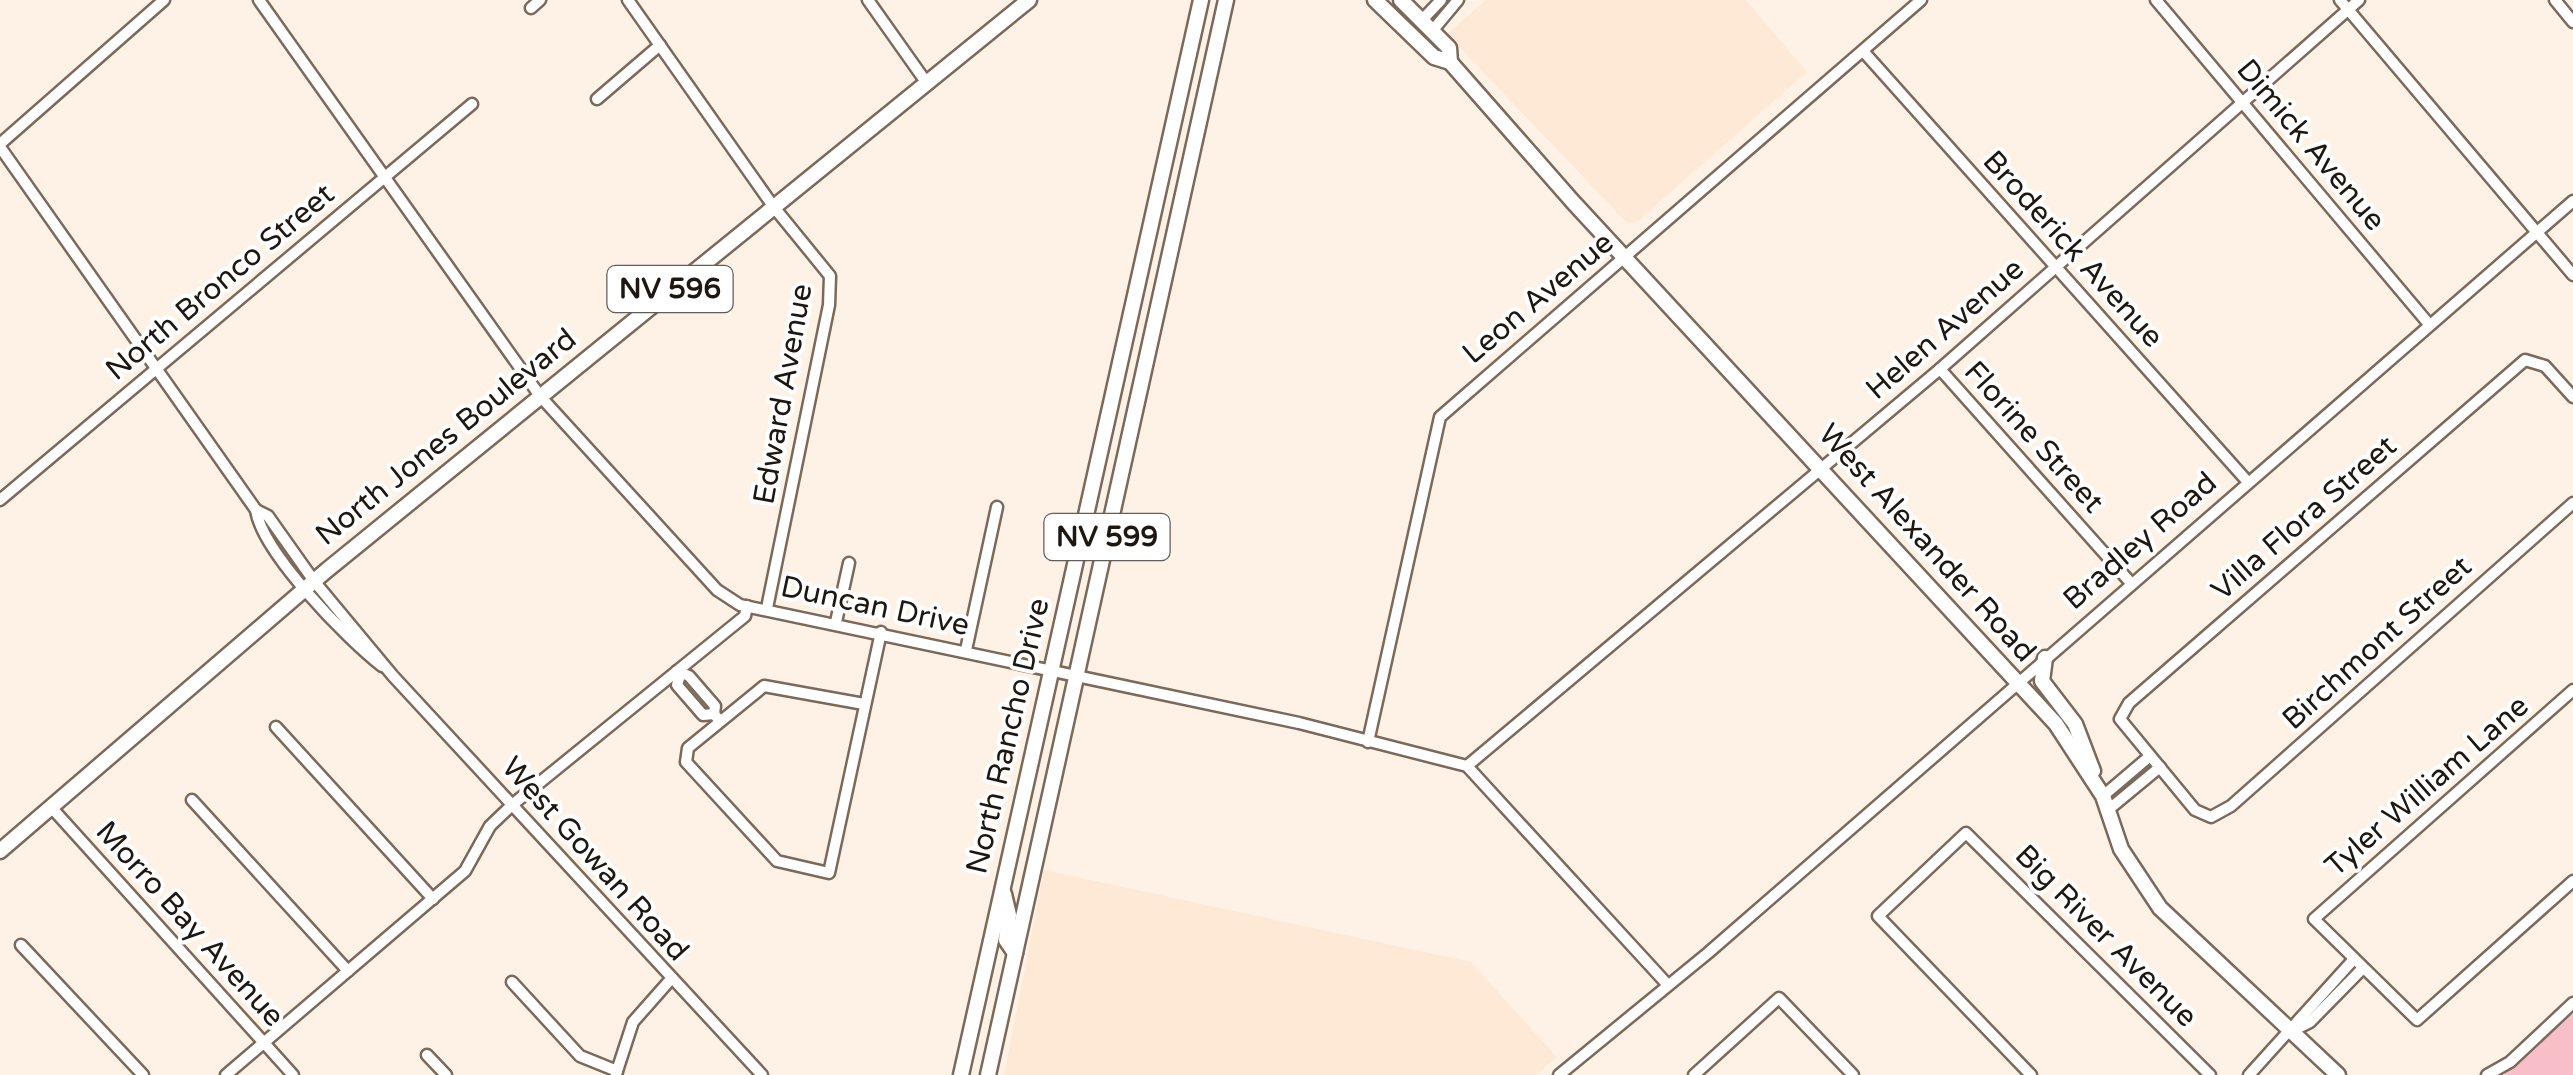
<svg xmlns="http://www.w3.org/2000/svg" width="2573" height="1075" font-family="'Varela Round',sans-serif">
  <rect width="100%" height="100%" fill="#fef2e7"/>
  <g fill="#fee9d6">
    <path d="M1486,0H1746L1807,72L1638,221L1627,223L1447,34Z"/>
    <path d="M1044,870L1471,962L1557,1057L1536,1075H1004Z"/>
  </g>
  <path fill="#f8bfc8" d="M2573,1014V1075H2504Z"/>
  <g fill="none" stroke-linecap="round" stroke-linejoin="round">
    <defs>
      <g id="minor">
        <path d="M259,0L540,396L717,590L740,605L1299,723L1467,766L1667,984"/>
        <path d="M628,0L773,206L830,276L829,305L767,608"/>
        <path d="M868,0L926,82"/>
        <path d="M2156,0L2428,323"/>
        <path d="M2340,0L2573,275"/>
        <path d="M2555,0L2573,22"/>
        <path d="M531,8L540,0"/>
        <path d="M1423,19L1441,0"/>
        <path d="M1433,30L1458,0"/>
        <path d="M1863,51L2247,481"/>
        <path d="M597,99L660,45"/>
        <path d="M0,144L164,0"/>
        <path d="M0,147L256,510L268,516L314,581L393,676L762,1075"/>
        <path d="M1940,369L2130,582"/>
        <path d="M2573,397L2545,366L2525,360L2129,703L2120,719L2195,810L2211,817L2231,806L2573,503"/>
        <path d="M0,500L472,104"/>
        <path d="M256,510C262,552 347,639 382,666"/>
        <path d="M836,622L849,563"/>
        <path d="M966,650L997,507"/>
        <path d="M677,671L689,676L715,706L714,714L720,721"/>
        <path d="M680,675L677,685L703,715L714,714"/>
        <path d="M2573,690L2314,919L2417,1020L2573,881"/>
        <path d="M864,704L764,686L688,748L686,762L777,861L829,873L881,632"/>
        <path d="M276,727L433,899"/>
        <path d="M1368,742L1440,417L1921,0"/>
        <path d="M1467,766L1940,369L2359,0"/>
        <path d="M2103,796L2150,756"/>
        <path d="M192,800L348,971"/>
        <path d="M51,807L293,1075"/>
        <path d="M2108,810L2160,767"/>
        <path d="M21,945L143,1075"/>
        <path d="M512,982L580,1056L617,1071"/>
        <path d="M2292,1031L2310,1022L2363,968"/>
        <path d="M427,1055L446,1075"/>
        <path d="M616,1074L633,1022L671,979"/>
        <path d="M226,1075L465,871L490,826L512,805L745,616L747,606"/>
        <path d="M1559,1075L1708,953L2573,201"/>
        <path d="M1694,1075L1779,998L1853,1075"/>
        <path d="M2031,1075L1878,916L1966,833L2210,1075"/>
        <path d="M2249,1075L2354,959"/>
        <path d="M2487,1075L2510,1062L2573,1003"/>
      </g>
      <g id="major">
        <path d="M1375,0L1434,57L1450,62L1573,202L2056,724L2103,796L2121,849L2160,908L2338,1075"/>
        <path d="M1401,0L1449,48L1450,62"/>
        <path d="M2045,658L2042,681L2075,724L2093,771"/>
        <path d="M0,851L327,570L1029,0"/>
        <path d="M1004,894L1009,915L1006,940L1015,953"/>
        <path d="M961,1075L1201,0"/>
        <path d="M988,1075L1226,0"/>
      </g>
    </defs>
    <use href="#minor" stroke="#7b695a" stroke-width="15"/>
    <use href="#major" stroke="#7b695a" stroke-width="19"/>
    <use href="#minor" stroke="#fff" stroke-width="10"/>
    <use href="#major" stroke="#fff" stroke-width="14"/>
  </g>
  <g text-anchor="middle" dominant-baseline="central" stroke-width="8" stroke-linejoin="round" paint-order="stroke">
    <g fill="#fff" stroke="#625d58" stroke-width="2.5">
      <rect x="607.5" y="266" width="125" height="46" rx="8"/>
      <rect x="1044.5" y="514" width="125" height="46" rx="8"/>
    </g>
    <g font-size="28" font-weight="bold" fill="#1e1711">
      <text x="670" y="289">NV 596</text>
      <text x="1107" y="537">NV 599</text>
    </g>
    <g font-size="30" fill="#1e1711" stroke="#fff">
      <text transform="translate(2311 145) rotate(50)">Dimick Avenue</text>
      <text transform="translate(2073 249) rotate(48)">Broderick Avenue</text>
      <text transform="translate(220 282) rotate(-40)">North Bronco Street</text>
      <text transform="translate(1538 298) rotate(-40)">Leon Avenue</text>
      <text transform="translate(1945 329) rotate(-41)">Helen Avenue</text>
      <text transform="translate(783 394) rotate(-80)">Edward Avenue</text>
      <text transform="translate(446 437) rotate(-39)">North Jones Boulevard</text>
      <text transform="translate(2034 437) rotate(48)">Florine Street</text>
      <text transform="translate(2304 518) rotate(-41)">Villa Flora Street</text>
      <text transform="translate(2140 541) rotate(-41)">Bradley Road</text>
      <text transform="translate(1927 543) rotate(48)">West Alexander Road</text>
      <text transform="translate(875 606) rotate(12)">Duncan Drive</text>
      <text transform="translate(2377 643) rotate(-42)">Birchmont Street</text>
      <text transform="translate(1008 736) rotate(-77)">North Rancho Drive</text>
      <text transform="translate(2427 786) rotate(-41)">Tyler William Lane</text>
      <text transform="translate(595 859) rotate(48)">West Gowan Road</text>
      <text transform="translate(190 924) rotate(48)">Morro Bay Avenue</text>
      <text transform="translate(2106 936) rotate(45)">Big River Avenue</text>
    </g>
  </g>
</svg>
